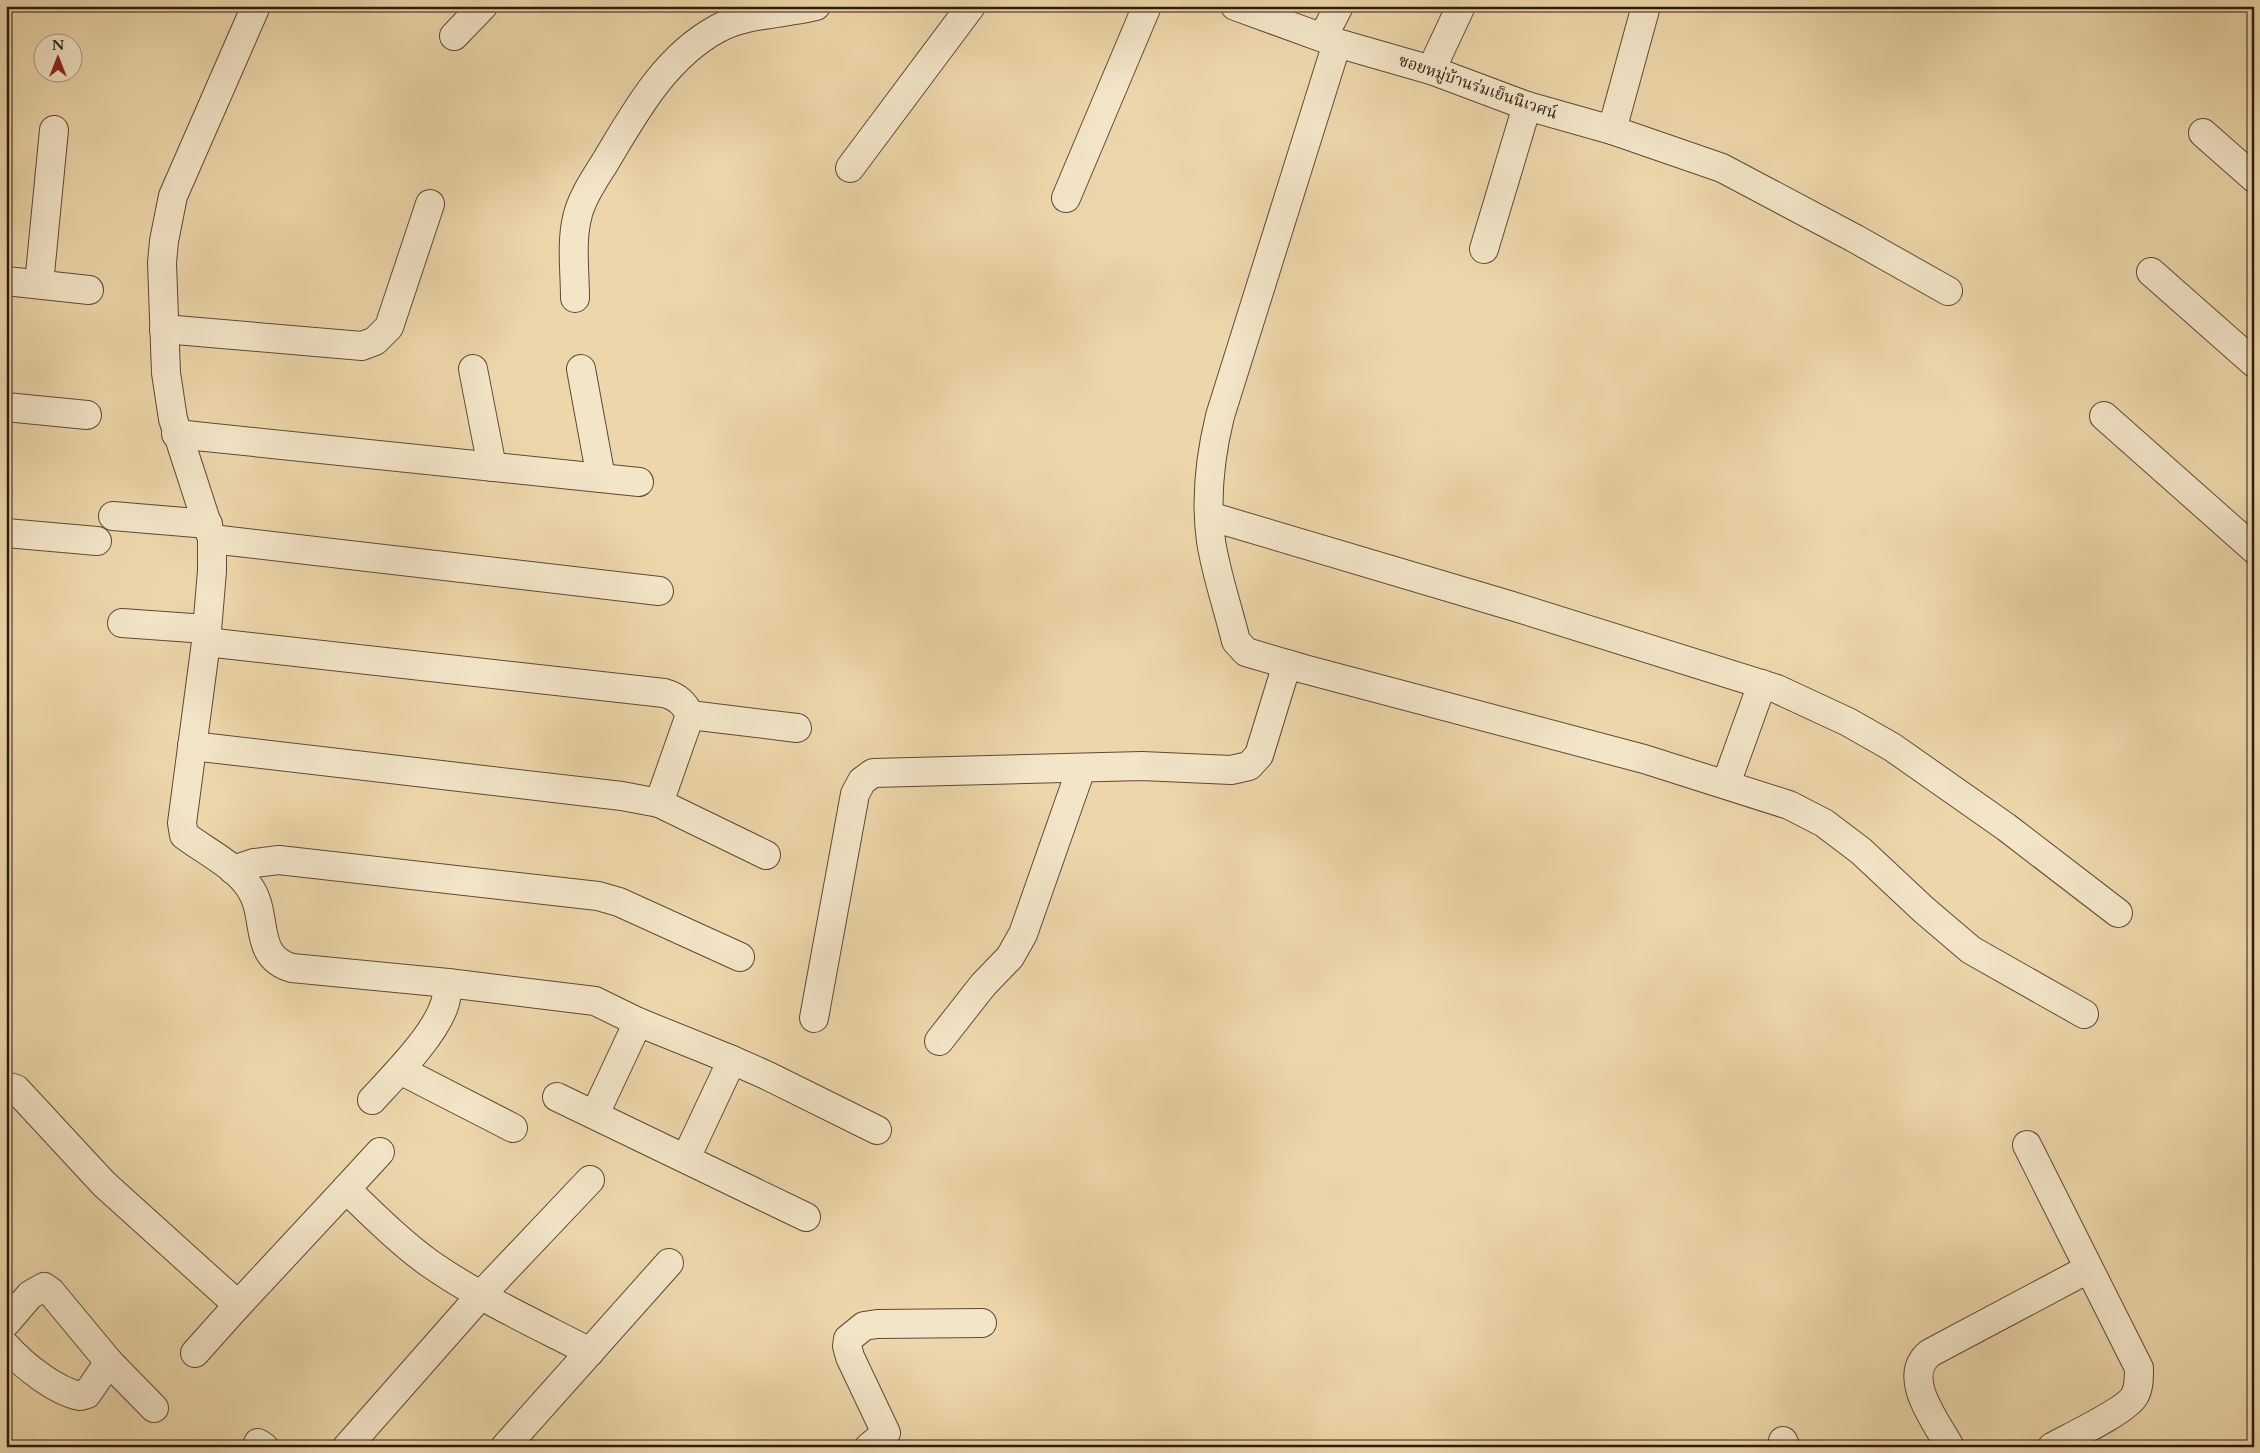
<svg xmlns="http://www.w3.org/2000/svg" width="2260" height="1453" font-family="Cardo,'Noto Serif Thai',serif">
  <rect width="100%" height="100%" fill="#edd7aa"/>
  <filter id="stains"><feTurbulence type="fractalNoise" baseFrequency=".004" numOctaves="4"/><feColorMatrix values="0 0 0 0 .2 0 0 0 0 .09 0 0 0 0 .02 0 0 0 .5 -.17"/></filter>
  <radialGradient id="worn" r=".72"><stop offset=".6" stop-color="#630" stop-opacity="0"/><stop offset="1" stop-color="#630" stop-opacity=".3"/></radialGradient>
  <g fill="none" stroke-linecap="round" stroke-linejoin="round">
    <defs>
      <g id="minor">
        <path d="M256,6L173,196L164,241L162,263L166,373L173,419L212,539V571L206,642L182,823L184,835C205,851 235,865 250,888C269,916 252,957 292,968L448,983C447,990 447,999 444,1006C434,1036 394,1076 372,1100"/>
        <path d="M1235,6L1337,43L1431,70L1527,106L1612,130L1722,168L1854,238L1948,291"/>
        <path d="M454,36L483,6"/>
        <path d="M1323,37L1339,6"/>
        <path d="M1337,43L1220,416C1210,457 1205,498 1211,541C1216,574 1228,608 1236,641L1246,652L1304,669L1644,759L1789,805L1824,823L1861,851L1924,910L1971,950L2084,1014"/>
        <path d="M1431,70L1461,6"/>
        <path d="M1612,130L1646,6"/>
        <path d="M2203,133L2254,178"/>
        <path d="M850,168L971,6"/>
        <path d="M1066,198L1147,6"/>
        <path d="M1484,249L1527,106"/>
        <path d="M2151,272L2254,363"/>
        <path d="M6,281L89,290"/>
        <path d="M39,284L54,130"/>
        <path d="M575,298C575,272 571,243 577,218C581,199 594,180 604,164C634,114 664,58 717,29C746,13 785,14 816,6"/>
        <path d="M164,329L362,346L375,341L389,327L430,204"/>
        <path d="M473,369L492,467"/>
        <path d="M581,369L601,478"/>
        <path d="M6,407L87,415"/>
        <path d="M2104,416L2254,549"/>
        <path d="M176,434L639,482"/>
        <path d="M113,516L208,524"/>
        <path d="M1209,516L1512,606L1777,689L1848,722L1892,747L2006,827L2118,913"/>
        <path d="M6,533L97,541"/>
        <path d="M212,539L659,591"/>
        <path d="M122,623L206,629"/>
        <path d="M690,715L797,728"/>
        <path d="M192,746L622,796L659,803L690,715C684,703 678,697 664,693L206,642"/>
        <path d="M1726,784L1762,684"/>
        <path d="M659,803L766,855"/>
        <path d="M233,870L254,863L279,860L598,896L619,902L740,957"/>
        <path d="M448,983L595,1001L638,1022L732,1060L686,1158"/>
        <path d="M814,1018L855,794L862,781L873,773L1142,766L1231,770L1249,766L1259,755L1287,664"/>
        <path d="M939,1041L983,985L1010,957L1023,934L1081,769"/>
        <path d="M732,1060L766,1075L877,1130"/>
        <path d="M400,1070L513,1128"/>
        <path d="M6,1086L16,1089L104,1184L238,1305L346,1189C373,1215 399,1241 429,1263C479,1298 536,1324 590,1352"/>
        <path d="M557,1097L806,1217"/>
        <path d="M595,1114L638,1022"/>
        <path d="M2027,1145L2139,1368C2139,1378 2139,1387 2135,1395C2128,1410 2068,1438 2052,1447"/>
        <path d="M346,1189L380,1152"/>
        <path d="M6,1323L30,1295L44,1287L51,1292L109,1362L154,1408"/>
        <path d="M6,1346C23,1365 55,1391 80,1396L87,1394L109,1362"/>
        <path d="M195,1353L238,1305"/>
        <path d="M1783,1441L1786,1447"/>
        <path d="M258,1443L264,1447"/>
        <path d="M347,1447L481,1295L590,1180"/>
        <path d="M505,1447L669,1263"/>
        <path d="M869,1447L886,1433L850,1357L847,1346L848,1339L864,1326L877,1324L982,1323"/>
        <path d="M1950,1447C1936,1421 1900,1377 1930,1353L2088,1269"/>
      </g>
    </defs>
    <use href="#minor" stroke="#5e4936" stroke-width="30"/>
    <use href="#minor" stroke="#f3e5c8" stroke-width="28"/>
  </g>
  <g text-anchor="middle" dominant-baseline="central" stroke-width="5" stroke-linejoin="round" paint-order="stroke">
    <g font-size="16" fill="#2e1a0f" stroke="#f3e5c8">
      <text transform="translate(1478 87) rotate(19)">ซอยหมู่บ้านร่มเย็นนิเวศน์</text>
    </g>
  </g>
  <rect width="2260" height="1453" fill="none" stroke="#edd7aa" stroke-width="25"/>
  <rect x="8" y="8" width="2245" height="1438" fill="none" stroke="#2e1a0f" stroke-width="2.5"/>
  <rect x="12" y="12" width="2235" height="1428" fill="none" stroke="#2e1a0f"/>
  <g transform="translate(58 58)"><circle r="24" fill="#f3e5c8" stroke="#a4947e"/>
  <path d="M0-4L9 19L0 12L-9 19Z" fill="#8f2418"/>
  <text y="-8" font-size="14" font-weight="bold" text-anchor="middle" fill="#2e1a0f">N</text>
  </g>
  <rect width="100%" height="100%" filter="url(#stains)"/>
  <rect width="100%" height="100%" fill="url(#worn)"/>
</svg>
